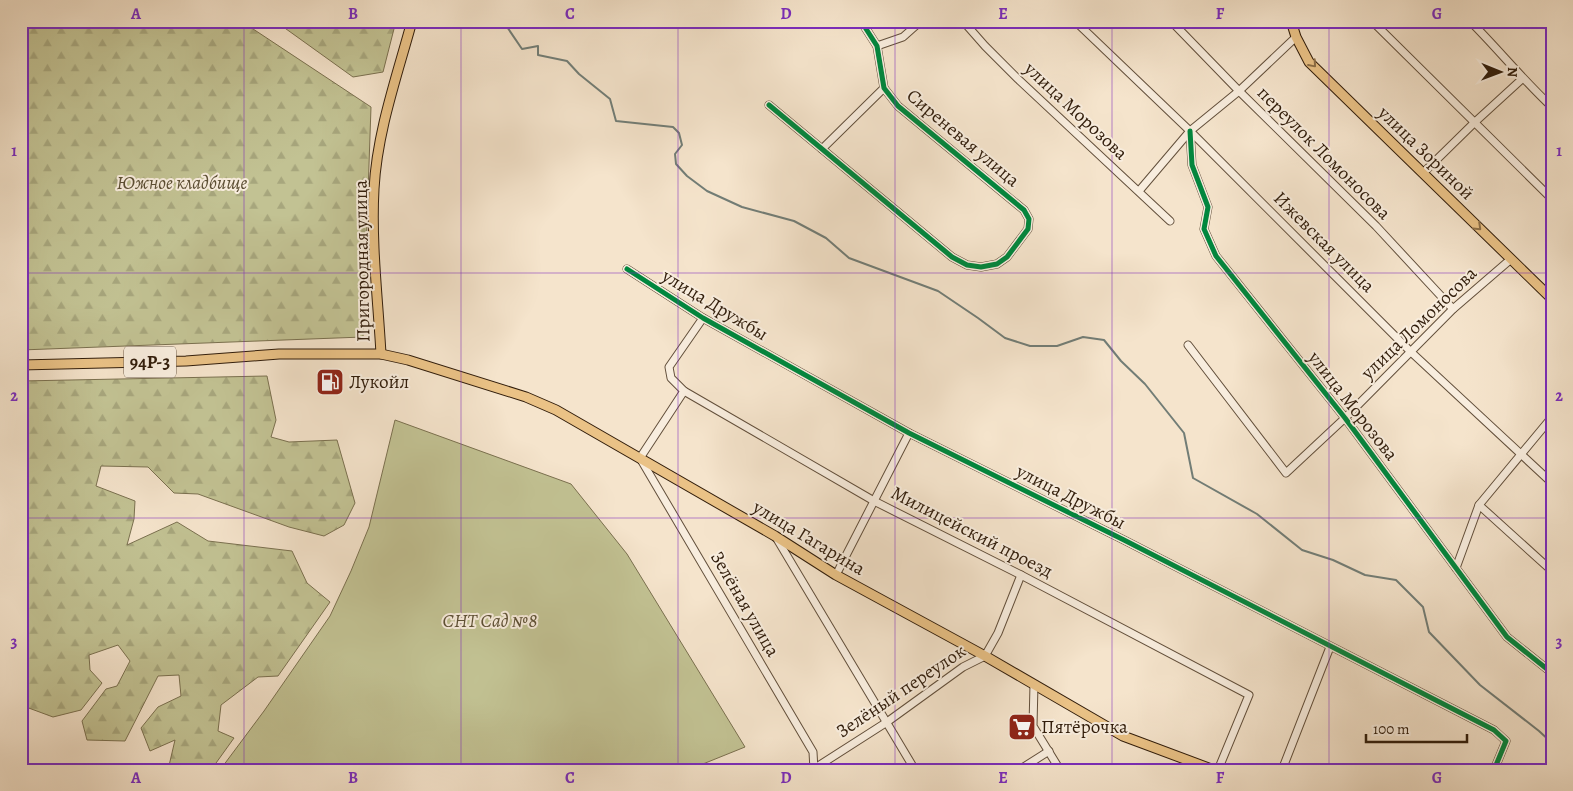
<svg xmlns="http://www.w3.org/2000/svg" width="1573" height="791" font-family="Alegreya,serif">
  <defs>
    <pattern id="forest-firs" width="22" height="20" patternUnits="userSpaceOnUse" patternTransform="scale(1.25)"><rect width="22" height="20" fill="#c2c293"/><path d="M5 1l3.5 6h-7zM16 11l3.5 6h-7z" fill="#a7a67d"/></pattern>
  </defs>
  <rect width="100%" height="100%" fill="#f5e4cc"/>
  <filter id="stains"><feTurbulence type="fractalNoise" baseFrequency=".004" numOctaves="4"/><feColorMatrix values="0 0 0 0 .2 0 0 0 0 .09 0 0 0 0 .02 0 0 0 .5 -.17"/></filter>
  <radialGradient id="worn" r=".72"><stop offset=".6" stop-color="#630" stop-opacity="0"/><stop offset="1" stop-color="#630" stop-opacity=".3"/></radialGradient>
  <g fill="url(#forest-firs)" stroke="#7a704f">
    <path d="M21,21H241L371,107L363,337L21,350Z"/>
    <path d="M275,21H396L383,72L353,77Z"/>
    <path d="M267,376L276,420L271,437L289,442L337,440L355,503L344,525L324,536L289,527L198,494L174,493L148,467L101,466L96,486L135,501L134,519L127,545L177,522L208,541L292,551L307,583L330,602L278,676L258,677L221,705L218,731L234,738L211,770H168L175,740L150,751L141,728L158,707L181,696L179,675L158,676L125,741L87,740L82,721L106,689L117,686L130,661L118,645L89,655L90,670L102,683L81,710L53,717L26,707L21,699V381Z"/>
  </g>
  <path fill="#c2c293" stroke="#7a704f" d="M395,420L571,484L627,554L745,747L688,770H220L264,711L330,616L351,571L369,527Z"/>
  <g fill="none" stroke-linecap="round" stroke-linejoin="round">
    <g stroke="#727d76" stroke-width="2">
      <path d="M402,21L409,23"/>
      <path d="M503,21L522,49L538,46V55L567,61L579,74L610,99L616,121L673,127L679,133L682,145L675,154L676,164L687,176L707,191L742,207L794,221L826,238L849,258L938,291L978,318L1005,338L1030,346H1057L1083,337L1104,340L1121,361L1145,384L1184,433L1193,478L1257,514L1302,550L1333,560L1365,575L1396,580L1423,607L1429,632L1480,685L1539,731L1552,743"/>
      <path d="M414,24L422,26L428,21"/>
    </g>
    <defs>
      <g id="minor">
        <path d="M963,21L985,46L1018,79L1170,221"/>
        <path d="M1075,21L1190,131L1411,352L1552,483"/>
        <path d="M1171,21L1239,91L1376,226L1453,309"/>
        <path d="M1372,21L1552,199"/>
        <path d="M1470,21C1498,49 1523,80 1552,107"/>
        <path d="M877,46L903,37L921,21"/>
        <path d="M769,105L952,257L967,265L981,267L997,264L1007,257L1028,229L1029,219L1024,210L898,106L884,88L877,46L861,21"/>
        <path d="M1190,131L1192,165L1208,207L1204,229L1216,256L1345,418L1507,637L1552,673"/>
        <path d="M822,149L884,88"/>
        <path d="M1423,173L1475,122L1522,79"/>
        <path d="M1139,191L1190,131L1239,91L1296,37"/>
        <path d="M627,269L703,318L909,433L1124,540L1494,730L1506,741L1494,770"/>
        <path d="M703,318L669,367L671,378L684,391L640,458L813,752L814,770"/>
        <path d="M1188,345L1286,473L1345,418L1453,309L1511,259"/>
        <path d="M684,391L874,501L1021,575L1249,695L1218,770"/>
        <path d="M1479,505L1552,571"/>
        <path d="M777,539L915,770"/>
        <path d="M1456,568L1479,505L1552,417"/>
        <path d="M836,575L909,433"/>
        <path d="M1034,684L1033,726L1060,770"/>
        <path d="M812,770L887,722L963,667L985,656L998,633L1021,575"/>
        <path d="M1019,770L1049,751"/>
        <path d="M1282,770L1330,647"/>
      </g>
      <g id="major">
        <path d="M1291,21L1296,37L1309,62L1552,299"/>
        <path d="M381,354C378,299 371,244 374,189C377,132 397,76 412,21"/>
        <path d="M21,365L186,361L279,354H381L408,360L526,397L556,410L775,536L836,575L985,656L1123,736L1214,770"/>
      </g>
    </defs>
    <use href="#minor" stroke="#624f3b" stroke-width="9"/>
    <use href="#major" stroke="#311d0b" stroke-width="11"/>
    <use href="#minor" stroke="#f8edde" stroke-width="7"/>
    <use href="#major" stroke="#eac286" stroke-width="9"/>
    <defs>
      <g id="cycleway">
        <path d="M769,105L952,257L967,265L981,267L997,264L1007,257L1028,229L1029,219L1024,210L898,106L884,88L877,46L861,21"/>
        <path d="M1190,131L1192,165L1208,207L1204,229L1216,256L1345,418L1507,637L1552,673"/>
        <path d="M627,269L703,318L909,433L1124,540L1494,730L1506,741L1494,770"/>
      </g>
    </defs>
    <use href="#cycleway" stroke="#f8edde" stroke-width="8"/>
    <use href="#cycleway" stroke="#00873e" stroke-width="5"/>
  </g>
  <defs><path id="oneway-chevron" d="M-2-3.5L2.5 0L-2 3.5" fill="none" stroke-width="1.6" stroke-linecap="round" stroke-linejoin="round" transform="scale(1.25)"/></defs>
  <g stroke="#8e7048">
    <use href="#oneway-chevron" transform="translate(1313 64) rotate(49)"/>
    <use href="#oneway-chevron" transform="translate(1478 227) rotate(44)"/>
  </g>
  <path fill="none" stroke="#7b2cbf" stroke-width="1" stroke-opacity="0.55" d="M244,21V770M461,21V770M678,21V770M895,21V770M1112,21V770M1329,21V770M21,273H1552M21,518H1552"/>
  <defs>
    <symbol id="fuel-square" viewBox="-11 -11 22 22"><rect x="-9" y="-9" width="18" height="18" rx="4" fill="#8f2418" stroke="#f8edde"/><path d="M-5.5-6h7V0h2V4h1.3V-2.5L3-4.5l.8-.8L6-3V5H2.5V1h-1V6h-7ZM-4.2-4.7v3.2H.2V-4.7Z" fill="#fff"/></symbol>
    <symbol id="supermarket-square" viewBox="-11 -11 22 22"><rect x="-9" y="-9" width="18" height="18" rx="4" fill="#8f2418" stroke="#f8edde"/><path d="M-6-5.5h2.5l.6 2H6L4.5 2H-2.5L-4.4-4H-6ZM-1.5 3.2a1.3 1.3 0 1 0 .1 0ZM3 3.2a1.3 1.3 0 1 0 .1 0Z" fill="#fff"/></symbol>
  </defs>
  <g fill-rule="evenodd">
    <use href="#fuel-square" x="314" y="366" width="32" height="32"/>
    <use href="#supermarket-square" x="1006" y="711" width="32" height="32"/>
  </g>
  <g text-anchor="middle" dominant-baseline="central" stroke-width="4" stroke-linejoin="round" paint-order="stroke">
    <rect fill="#f8edde" stroke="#6d5b4a" stroke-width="1" x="124" y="346.5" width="52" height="31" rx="4"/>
    <g font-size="18" font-weight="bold" fill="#311d0b">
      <text x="150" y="362">94Р-3</text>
    </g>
    <g font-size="19" fill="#311d0b" stroke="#f8edde">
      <text transform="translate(1076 111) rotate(43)">улица Морозова</text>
      <text transform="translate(963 138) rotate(40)">Сиреневая улица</text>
      <text transform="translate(1324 153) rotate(45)">переулок Ломоносова</text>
      <text transform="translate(1426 153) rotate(44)">улица Зориной</text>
      <text transform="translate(1324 242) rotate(45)">Ижевская улица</text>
      <text transform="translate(362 261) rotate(-91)">Пригородная улица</text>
      <text transform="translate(715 305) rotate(31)">улица Дружбы</text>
      <text transform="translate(1419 323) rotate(-44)">улица Ломоносова</text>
      <text transform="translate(1353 406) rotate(52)">улица Морозова</text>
      <text transform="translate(1071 497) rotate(27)">улица Дружбы</text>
      <text transform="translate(972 532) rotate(27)">Милицейский проезд</text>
      <text transform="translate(809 538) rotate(31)">улица Гагарина</text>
      <text transform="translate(745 604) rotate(60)">Зелёная улица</text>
      <text transform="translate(901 691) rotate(-34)">Зелёный переулок</text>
    </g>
    <g font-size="19" font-style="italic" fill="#5c4f34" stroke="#f8edde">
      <text x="182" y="183">Южное кладбище</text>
      <text x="490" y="621">СНТ Сад №8</text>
    </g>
    <g font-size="19" fill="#311d0b" stroke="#f8edde" text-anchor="start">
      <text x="349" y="382">Лукойл</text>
      <text x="1041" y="727">Пятёрочка</text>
    </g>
  </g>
  <rect width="1573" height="791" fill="none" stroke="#f5e4cc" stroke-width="55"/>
  <g transform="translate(1500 72) rotate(91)" stroke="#f8edde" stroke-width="4" paint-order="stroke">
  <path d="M0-4L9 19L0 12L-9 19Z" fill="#311d0b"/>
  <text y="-8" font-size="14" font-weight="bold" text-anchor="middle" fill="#311d0b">N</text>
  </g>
  <path d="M1366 734v8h101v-8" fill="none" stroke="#311d0b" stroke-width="2.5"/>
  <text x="1373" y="734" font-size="15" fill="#311d0b" stroke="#f8edde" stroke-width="4" paint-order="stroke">100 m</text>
  <rect x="28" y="28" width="1518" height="736" fill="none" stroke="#7b2cbf" stroke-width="2"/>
  <g font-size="16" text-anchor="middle" font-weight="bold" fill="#7b2cbf">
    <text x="136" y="19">A</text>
    <text x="353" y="19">B</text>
    <text x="570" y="19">C</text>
    <text x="786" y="19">D</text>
    <text x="1003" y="19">E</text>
    <text x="1220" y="19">F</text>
    <text x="1437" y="19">G</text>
    <text x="14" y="156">1</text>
    <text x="1559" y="156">1</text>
    <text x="14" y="401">2</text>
    <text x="1559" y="401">2</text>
    <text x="14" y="647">3</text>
    <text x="1559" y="647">3</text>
    <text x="136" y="783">A</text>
    <text x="353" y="783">B</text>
    <text x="570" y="783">C</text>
    <text x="786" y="783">D</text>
    <text x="1003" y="783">E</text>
    <text x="1220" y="783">F</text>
    <text x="1437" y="783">G</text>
  </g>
  <rect width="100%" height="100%" filter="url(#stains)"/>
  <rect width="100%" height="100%" fill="url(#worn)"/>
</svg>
